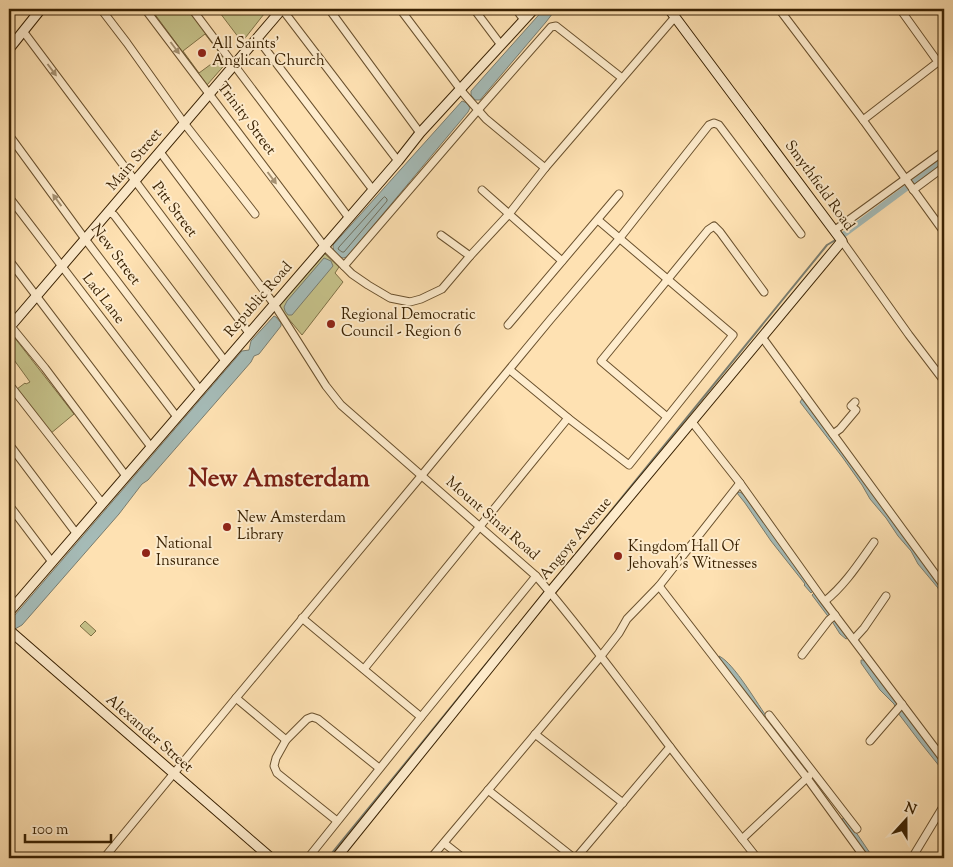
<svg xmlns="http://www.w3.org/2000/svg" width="953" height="867" font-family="'Sorts Mill Goudy',serif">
  <rect width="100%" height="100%" fill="#fee1b2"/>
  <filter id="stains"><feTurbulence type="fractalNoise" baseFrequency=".004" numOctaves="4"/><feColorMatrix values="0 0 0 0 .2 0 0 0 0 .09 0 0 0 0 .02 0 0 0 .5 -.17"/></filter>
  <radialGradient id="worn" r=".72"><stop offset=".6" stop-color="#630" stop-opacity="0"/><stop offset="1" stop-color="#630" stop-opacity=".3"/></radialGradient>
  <g fill="#c5c189" stroke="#7f7146" fill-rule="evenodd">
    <path d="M160,9H188L228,61L207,85L154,13ZM205,34L222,56L199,73L183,51Z"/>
    <path d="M217,9H259L264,14L242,42Z"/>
    <path d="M324,253L339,267L335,273L343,282L302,335L278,306Z"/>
    <path d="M14,337L74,414L50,434L9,380V378L17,389L25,383L26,384L30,382L9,353V343Z"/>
    <path d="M85,621L96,631L91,636L80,626Z"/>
  </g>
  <g fill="#a5bbb7" stroke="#7a7d6f">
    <path d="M544,9H556L546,22L480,100H475L471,95V91Z"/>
    <path d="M462,101L467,103L470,108L468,112L347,257L343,258C337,256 333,253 333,245Z"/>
    <path d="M324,258L331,261L333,266L292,315H288L285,311L284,307L287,301Z"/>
    <path d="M274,316L276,317L281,323V326L259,354L254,356L251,362L148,480L142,484L119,514L22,625L15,629L11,626L10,623L14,616L242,351L249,350L251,341Z"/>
    <path d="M802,399L848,459L944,592V601L941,597L938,588L918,564L911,551L898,536L886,518L870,499L862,485L843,458L800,402Z"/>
    <path d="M740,492L744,495L814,590L811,593L804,585L805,584L771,541L745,503L737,493Z"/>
    <path d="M815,592L848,638L846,639L840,634L833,623L812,595Z"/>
    <path d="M719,656C734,663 758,705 769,720C782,738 795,755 809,772L808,774L720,660Z"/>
    <path d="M861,660H864L944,765V772L920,742L898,713L894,704L880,690L861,663Z"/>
    <path d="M843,818L847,819L870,853L868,855H866L842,821Z"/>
  </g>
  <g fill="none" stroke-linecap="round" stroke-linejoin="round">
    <path stroke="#6f6e5c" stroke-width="1" d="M385,197L387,199V201L344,252H342L338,249L339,247L383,198Z"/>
    <g stroke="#7a7d6f" stroke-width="2">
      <path d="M563,570L827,245L837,239"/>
      <path d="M328,858L517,626"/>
    </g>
    <path stroke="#a5bbb7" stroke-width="6" d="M843,235L944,160"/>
    <defs>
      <g id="street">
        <path d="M101,9L127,43L184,123L255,214"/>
        <path d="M145,9L324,246L352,274L368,285L390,298L410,302L421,299L442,289L470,256L509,214L545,168L675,17"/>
        <path d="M192,9L349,218"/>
        <path d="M282,9L398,161"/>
        <path d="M329,9L420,133"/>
        <path d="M400,9L464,94L478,110L486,119L545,168"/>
        <path d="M474,9L501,45"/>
        <path d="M516,9L524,20"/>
        <path d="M779,9L863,120L944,232"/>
        <path d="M23,31L249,333"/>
        <path d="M257,38L373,190"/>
        <path d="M863,120L938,62L900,9"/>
        <path d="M9,135L85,239L200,390"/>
        <path d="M160,152L274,304L326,386L341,405L536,576C577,623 614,674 652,723C686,769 722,813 757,858"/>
        <path d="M482,190L562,261"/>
        <path d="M913,190L944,167"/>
        <path d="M9,197L177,417"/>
        <path d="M109,212L114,215L225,361"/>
        <path d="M835,230L944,151"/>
        <path d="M441,235L470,256"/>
        <path d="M842,241L909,335L944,381"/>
        <path d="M9,260L151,447"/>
        <path d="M344,266L478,110L551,27L556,26L622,78"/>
        <path d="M9,324L45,368L126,476"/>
        <path d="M508,325L619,194"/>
        <path d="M762,337L944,586"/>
        <path d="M510,370L568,418L629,465L733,335L598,220"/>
        <path d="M9,384L102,503"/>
        <path d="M667,417L601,361L708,230L714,226L720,232L764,292"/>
        <path d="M692,422L740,483L822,598L944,760"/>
        <path d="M833,434L840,429L856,410L851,406L855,402"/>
        <path d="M9,444L76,533"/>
        <path d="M9,505L52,562"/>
        <path d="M659,586L807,778L865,858"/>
        <path d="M825,601C845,585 859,563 874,542"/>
        <path d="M302,618L421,717"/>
        <path d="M854,639L864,628L886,596"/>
        <path d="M802,655L829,620L835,615"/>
        <path d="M364,669L568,418"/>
        <path d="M236,698L286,740"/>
        <path d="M769,715L857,829"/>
        <path d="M535,734L623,803"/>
        <path d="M870,741L902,704"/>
        <path d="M488,790L574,858"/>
        <path d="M337,821L277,773L274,766L276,758L286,740L307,719L312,717L318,719L379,768"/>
        <path d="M742,839L809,776"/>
        <path d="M444,843L463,858"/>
        <path d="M104,858L236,698L422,475L550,320L619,239L709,125L714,123L719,125L801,234"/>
        <path d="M308,858L421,717L536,576"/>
        <path d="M431,858L601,656L619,633L627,619L659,586L740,483"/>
        <path d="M576,858L670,747"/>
        <path d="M912,858L944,805"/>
      </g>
      <g id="secondary">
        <path d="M9,49L41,9"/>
        <path d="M9,328L282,9"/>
        <path d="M9,612L398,161L420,133L534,9"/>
        <path d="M9,630L271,858"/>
        <path d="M336,858L550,592L842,241L669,9"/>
      </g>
    </defs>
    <use href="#street" stroke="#6a512e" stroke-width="9"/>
    <use href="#secondary" stroke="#392102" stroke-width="11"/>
    <use href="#street" stroke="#feeccd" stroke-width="7"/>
    <use href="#secondary" stroke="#feeccd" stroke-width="9"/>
  </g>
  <defs><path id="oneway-solid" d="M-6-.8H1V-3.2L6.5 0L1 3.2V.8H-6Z" transform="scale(1.25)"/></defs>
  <g fill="#a59172">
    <use href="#oneway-solid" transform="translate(175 48) rotate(53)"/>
    <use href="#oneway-solid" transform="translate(52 70) rotate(53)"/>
    <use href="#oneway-solid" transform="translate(272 178) rotate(53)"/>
    <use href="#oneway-solid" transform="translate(57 200) rotate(-126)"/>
  </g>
  <g fill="#8f2418" stroke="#feeccd" stroke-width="2">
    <circle cx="202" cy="53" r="5"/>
    <circle cx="331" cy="324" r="5"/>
    <circle cx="227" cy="527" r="5"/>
    <circle cx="146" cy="553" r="5"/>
    <circle cx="618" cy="556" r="5"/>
  </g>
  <g text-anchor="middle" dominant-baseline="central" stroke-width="4" stroke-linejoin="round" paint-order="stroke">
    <g font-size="15" fill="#392102" stroke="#feeccd" text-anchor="start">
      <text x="212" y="44">All Saints'<tspan x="212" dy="17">Anglican Church</tspan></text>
      <text x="341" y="315">Regional Democratic<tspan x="341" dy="17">Council - Region 6</tspan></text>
      <text x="237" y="518">New Amsterdam<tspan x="237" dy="17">Library</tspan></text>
      <text x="156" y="544">National<tspan x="156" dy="17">Insurance</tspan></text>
      <text x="628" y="547">Kingdom Hall Of<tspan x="628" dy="17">Jehovah’s Witnesses</tspan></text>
    </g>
    <g font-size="15" fill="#392102" stroke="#feeccd">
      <text transform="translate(246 119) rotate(53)">Trinity Street</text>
      <text transform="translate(135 160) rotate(-50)">Main Street</text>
      <text transform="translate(819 186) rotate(54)">Smythfield Road</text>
      <text transform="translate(174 210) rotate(53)">Pitt Street</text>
      <text transform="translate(115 255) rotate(53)">New Street</text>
      <text transform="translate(103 299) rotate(52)">Lad Lane</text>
      <text transform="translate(259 300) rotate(-49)">Republic Road</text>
      <text transform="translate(492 519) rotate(41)">Mount Sinai Road</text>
      <text transform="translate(576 539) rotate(-50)">Angoys Avenue</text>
      <text transform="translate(149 734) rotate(41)">Alexander Street</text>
    </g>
    <g font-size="25" font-weight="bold" fill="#7a1f14" stroke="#feeccd">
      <text x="279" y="480">New Amsterdam</text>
    </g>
  </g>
  <rect width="953" height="867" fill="none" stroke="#fee1b2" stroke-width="30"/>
  <rect x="10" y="10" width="933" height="847" fill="none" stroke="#392102" stroke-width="2.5"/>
  <rect x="15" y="15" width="923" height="837" fill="none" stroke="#392102"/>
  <g transform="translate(906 820) rotate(21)" stroke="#feeccd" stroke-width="4" paint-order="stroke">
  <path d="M0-4L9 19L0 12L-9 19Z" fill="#392102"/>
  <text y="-8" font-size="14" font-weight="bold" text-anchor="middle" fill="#392102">N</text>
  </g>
  <path d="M25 834v8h86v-8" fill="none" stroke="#392102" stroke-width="2.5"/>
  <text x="32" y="834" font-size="15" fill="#392102" stroke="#feeccd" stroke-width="4" paint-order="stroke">100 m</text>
  <rect width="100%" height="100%" filter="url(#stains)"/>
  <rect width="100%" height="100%" fill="url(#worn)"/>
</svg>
